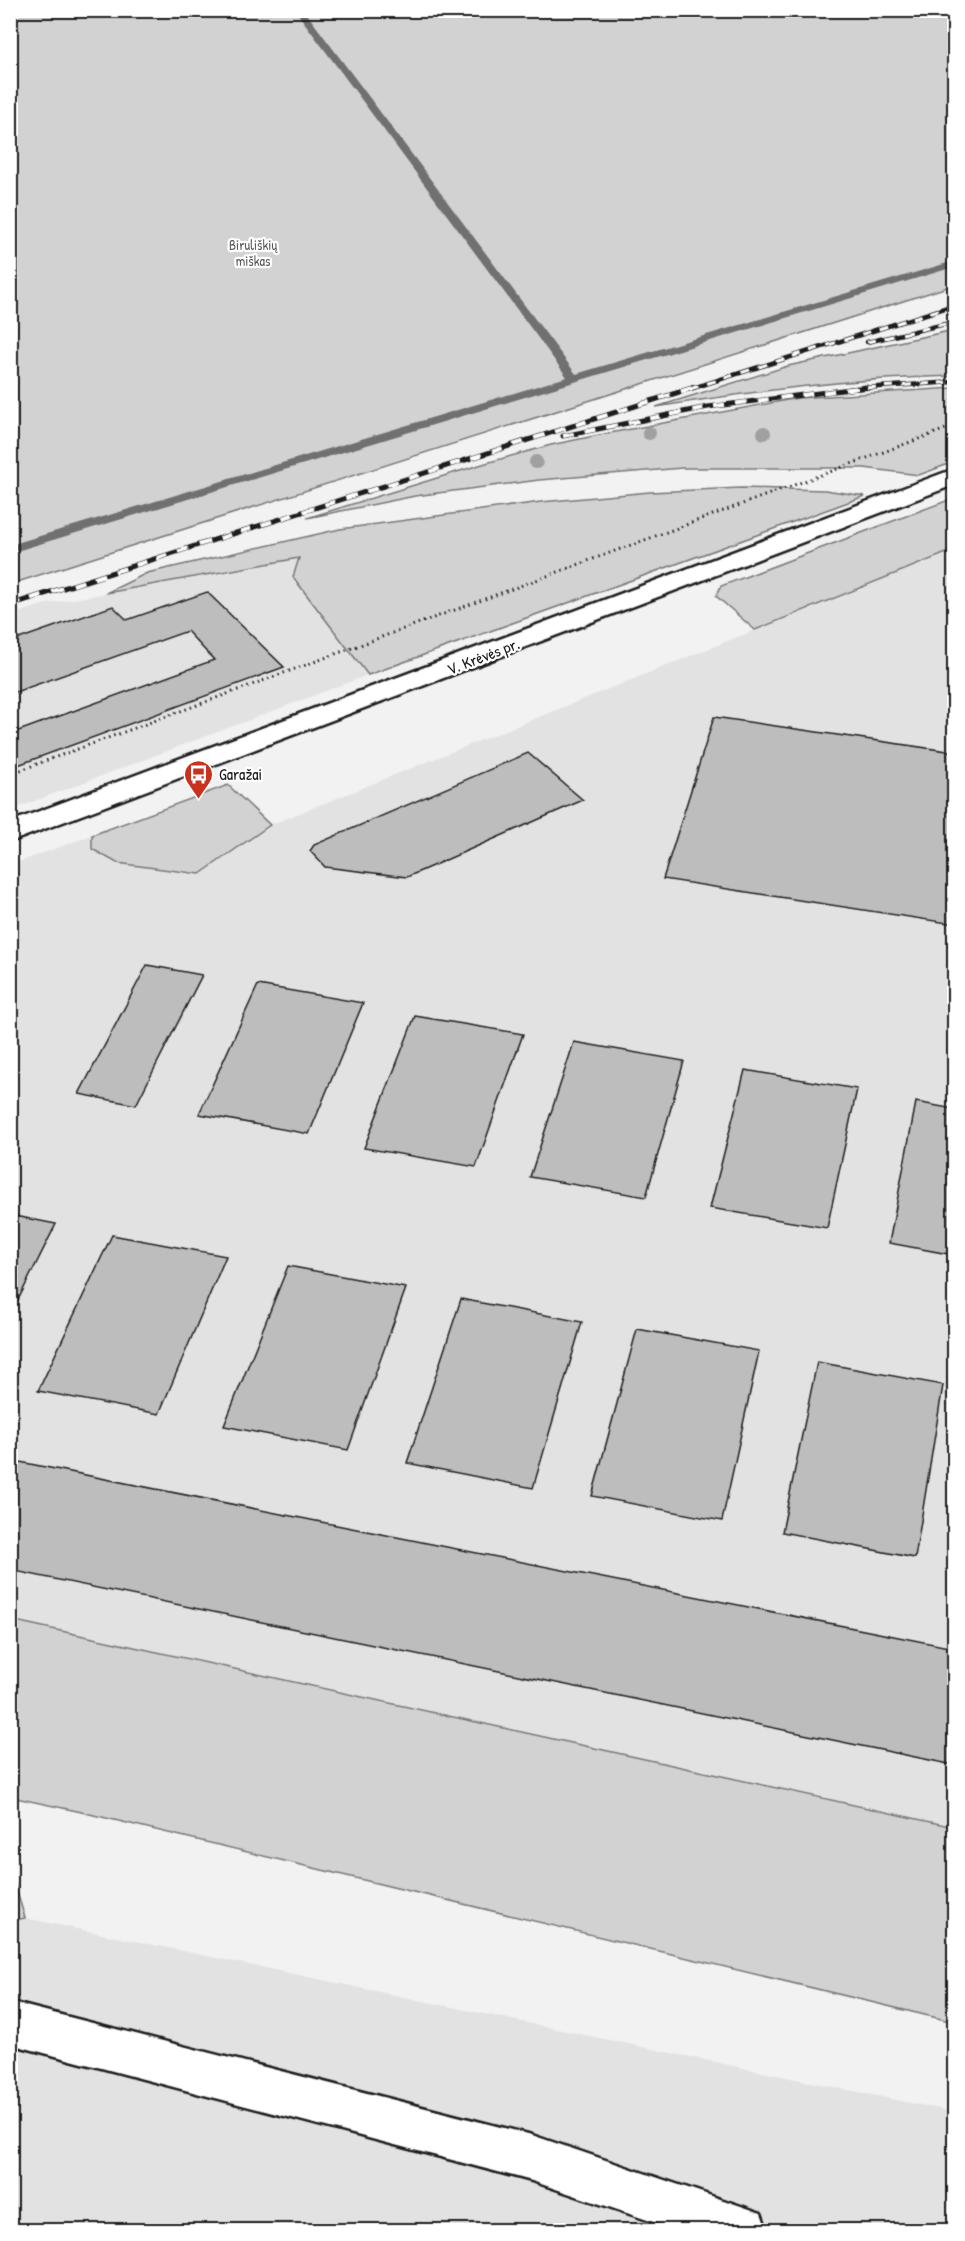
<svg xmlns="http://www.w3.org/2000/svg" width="965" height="2241" font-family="'Patrick Hand',sans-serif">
  <rect width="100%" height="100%" fill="#f2f2f2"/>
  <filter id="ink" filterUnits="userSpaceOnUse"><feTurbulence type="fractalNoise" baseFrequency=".0167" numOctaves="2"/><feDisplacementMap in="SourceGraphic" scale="12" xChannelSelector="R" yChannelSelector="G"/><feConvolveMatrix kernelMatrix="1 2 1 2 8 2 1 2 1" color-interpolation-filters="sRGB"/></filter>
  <g filter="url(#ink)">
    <g fill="#e2e2e2">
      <path d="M954,550V1827L11,1620V865L92,835L93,849L201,874L270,825Z"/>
      <path d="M299,558L294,577L368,675L11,810V615L46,604Z"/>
      <path d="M25,1918L954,2112V2230H11L10,1921Z"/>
    </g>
    <g fill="#d2d2d2" stroke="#777" stroke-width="1.5">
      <path d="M11,10L954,11V285L11,584Z"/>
      <path d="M954,330V376C854,378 755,391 656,407L788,366Z"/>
      <path d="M954,388V462L919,475L864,468H682L539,480L415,496L307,518L486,463L551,445L599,435L798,398Z"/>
      <path d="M741,488L825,490L865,496L368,675L293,577L299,558L106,593L147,573L340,529L541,502L650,492Z"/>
      <path d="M954,498V550L755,630L716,596L721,586Z"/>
      <path d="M228,785L270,825L200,874L117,863L92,849V835Z"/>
      <path d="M11,1620L954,1827V2022L77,1811L11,1797Z"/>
      <path d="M11,1872L25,1918L11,1921H10Z"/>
    </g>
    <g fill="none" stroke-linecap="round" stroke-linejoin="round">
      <path fill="#707070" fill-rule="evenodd" d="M295,10H304L576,374L954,261V267L10,553V545L567,377Z"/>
    </g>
    <g fill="#bdbdbd" stroke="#1c1c1c" stroke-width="1.5">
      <path d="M207,592L284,667L10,768V734L214,660L187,631L10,694V642L113,606L127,620Z"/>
      <path d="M714,717L954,752V924L663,879Z"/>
      <path d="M528,753L583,800L407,877L325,867L310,851L314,845Z"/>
      <path d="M147,965L202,975L136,1105L79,1094Z"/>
      <path d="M258,985L363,1003L309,1134L199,1114Z"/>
      <path d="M415,1016L523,1034L476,1167L364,1148Z"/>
      <path d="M574,1042L684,1061L646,1197L530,1177Z"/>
      <path d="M745,1070L857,1089L827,1228L710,1208Z"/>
      <path d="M916,1102L954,1109V1255L889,1243Z"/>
      <path d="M10,1215L56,1224L10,1316Z"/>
      <path d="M112,1235L226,1256L159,1414L38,1391Z"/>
      <path d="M288,1266L406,1288L348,1450L224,1426Z"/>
      <path d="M461,1299L582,1322L533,1488L407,1463Z"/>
      <path d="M637,1329L759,1351L722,1521L592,1496Z"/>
      <path d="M817,1362L943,1385L915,1558L782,1532Z"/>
      <path d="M10,1460L954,1648V1765L10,1570Z"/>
    </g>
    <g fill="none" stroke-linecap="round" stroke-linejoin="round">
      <defs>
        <g id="street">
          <path d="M954,469V485L10,842V822Z"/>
          <path d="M10,2002L532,2135L744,2207L761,2213L767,2230H677L532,2181L10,2044Z"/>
        </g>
      </defs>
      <use href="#street" stroke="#1c1c1c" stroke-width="5"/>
      <path stroke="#1c1c1c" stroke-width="3" stroke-dasharray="1.5 4" stroke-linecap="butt" d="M10,774L954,426"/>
      <use href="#street" fill="#fff" fill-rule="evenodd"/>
      <defs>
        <g id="rail-far1">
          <path d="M867,342L954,322"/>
          <path d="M690,389L954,305"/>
          <path d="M849,389L954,382"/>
        </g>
        <g id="rail">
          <path d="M563,436L708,407L866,387"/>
          <path d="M10,605L695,387"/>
        </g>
      </defs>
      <use href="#rail-far1" stroke="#1c1c1c" stroke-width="4.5"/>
      <use href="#rail" stroke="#1c1c1c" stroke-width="5"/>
      <use href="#rail-far1" stroke="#fff" stroke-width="3" stroke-dasharray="9" stroke-linecap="butt"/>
      <use href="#rail" stroke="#fff" stroke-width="4" stroke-dasharray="11" stroke-linecap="butt"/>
    </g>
    <g fill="#a0a0a0">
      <circle cx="649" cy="433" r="7"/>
      <circle cx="764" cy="433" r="7"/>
      <circle cx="536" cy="462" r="7"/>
    </g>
  </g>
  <defs>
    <symbol id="bus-pin" viewBox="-11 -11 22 30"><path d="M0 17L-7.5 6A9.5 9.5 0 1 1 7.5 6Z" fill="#c8321e" stroke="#fff"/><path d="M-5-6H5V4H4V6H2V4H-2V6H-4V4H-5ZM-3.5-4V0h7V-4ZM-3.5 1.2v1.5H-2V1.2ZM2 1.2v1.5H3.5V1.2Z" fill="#fff"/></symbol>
  </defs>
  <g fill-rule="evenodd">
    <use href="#bus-pin" x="182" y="758" width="33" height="45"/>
  </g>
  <g text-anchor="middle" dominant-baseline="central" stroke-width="4.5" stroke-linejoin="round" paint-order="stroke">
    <g font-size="14" fill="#5c5c5c" stroke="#fff">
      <text x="253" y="244">Biruliškių<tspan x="253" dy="16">miškas</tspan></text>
    </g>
    <g font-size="16" fill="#1c1c1c" stroke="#fff">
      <text transform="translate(483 656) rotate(-21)">V. Krėvės pr.</text>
    </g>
    <g font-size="16" fill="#1c1c1c" stroke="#fff" text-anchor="start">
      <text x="219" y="774">Garažai</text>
    </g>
  </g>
  <rect width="965" height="2241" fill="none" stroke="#fff" stroke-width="36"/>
  <rect x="18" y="18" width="929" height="2205" fill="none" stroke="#1c1c1c" stroke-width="2" filter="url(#ink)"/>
</svg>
